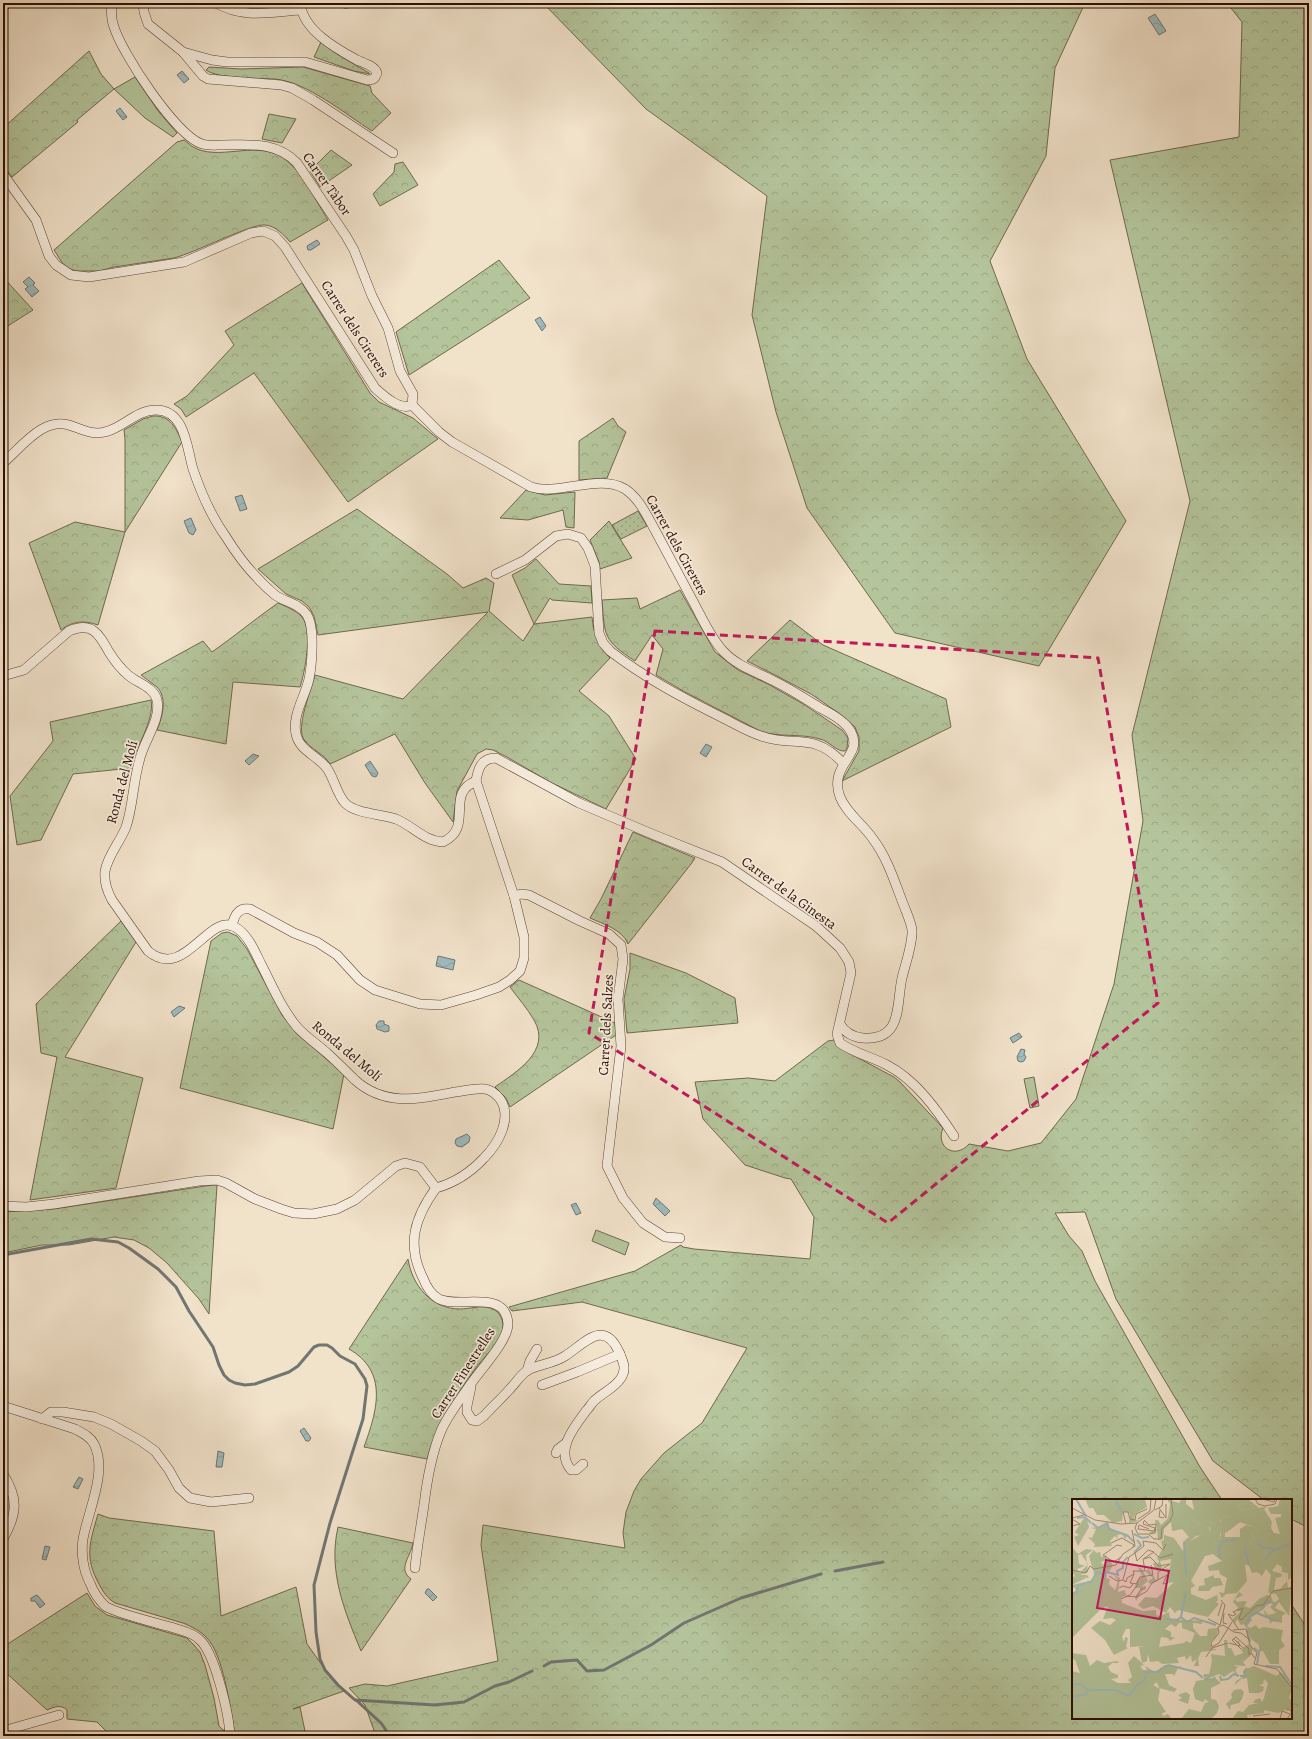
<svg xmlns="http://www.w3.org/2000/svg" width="1312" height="1739" font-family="Alegreya,serif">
  <defs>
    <pattern id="grass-dots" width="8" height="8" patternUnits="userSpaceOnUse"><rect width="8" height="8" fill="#b4c49b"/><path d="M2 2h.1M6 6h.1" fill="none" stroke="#9ba784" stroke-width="1.8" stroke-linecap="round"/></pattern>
    <pattern id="forest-crowns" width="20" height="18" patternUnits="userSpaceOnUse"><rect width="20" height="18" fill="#b4c49b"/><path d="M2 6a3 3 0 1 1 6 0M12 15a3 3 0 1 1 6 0" fill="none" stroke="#9ba784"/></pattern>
    <pattern id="water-waves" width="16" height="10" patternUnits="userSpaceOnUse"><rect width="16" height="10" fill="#9ebcbf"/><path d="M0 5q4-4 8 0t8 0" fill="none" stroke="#88a0a2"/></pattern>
  </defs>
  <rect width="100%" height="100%" fill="#f1e2ca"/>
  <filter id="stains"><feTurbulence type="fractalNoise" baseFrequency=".005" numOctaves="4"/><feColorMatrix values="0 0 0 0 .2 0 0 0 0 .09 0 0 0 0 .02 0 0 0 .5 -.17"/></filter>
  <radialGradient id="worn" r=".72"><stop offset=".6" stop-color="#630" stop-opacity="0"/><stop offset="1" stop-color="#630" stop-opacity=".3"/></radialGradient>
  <path fill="url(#grass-dots)" stroke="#70694e" d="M638,511L647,526L621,539L612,525Z"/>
  <g fill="url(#forest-crowns)" stroke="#70694e">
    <path d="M3,3H15L3,13Z"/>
    <path d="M543,3H1085L1055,68L1046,156L990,261L1027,359L1126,521L1039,666L895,633L807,508L776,412L752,315L767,196L646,109Z"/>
    <path d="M1227,3H1309V1528L1291,1519V1500H1264L1213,1461L1116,1299L1085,1212L1055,1213L1069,1236L1082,1251L1095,1281L1200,1467L1222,1500H1073V1718H1291V1604L1309,1631V1736H376L365,1705L349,1688L365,1684L387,1686L498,1661L481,1545L483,1525L625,1548L623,1533L626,1512L634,1491L641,1479L664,1453L702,1423L747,1348L582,1302L520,1310L512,1311L509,1307L635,1271L681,1245L683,1247L694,1249L810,1259L814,1217L791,1179L785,1178L745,1165L703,1119L695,1082L748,1078L775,1081L828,1041L834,1040L845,1051L894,1077L900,1082L943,1128C935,1147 955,1160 969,1144L1008,1151L1041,1143L1076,1099L1114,984L1143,821L1132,735L1190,501L1110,160L1239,137L1242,22Z"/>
    <path d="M321,42L337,54L369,73L370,74L354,71L314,57Z"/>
    <path d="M89,51L101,74L114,89L77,120L78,122L12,177L3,165V128Z"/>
    <path d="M209,67L241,69L303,67L370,86L372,93L391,113L372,131C345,114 307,82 275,79C259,78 218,79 206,70Z"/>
    <path d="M269,114L296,119L282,143L262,139Z"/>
    <path d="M184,140C188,143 192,147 197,149C224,160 260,139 286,160C302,172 317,203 328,220L290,242C284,235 276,226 265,225C253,223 194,253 174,258L114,267L99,271H77L70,269L63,264L54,250L177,142Z"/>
    <path d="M331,150L352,165L320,187L310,171Z"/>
    <path d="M403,162L418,185L380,206L373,194L394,172L395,164Z"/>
    <path d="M499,260L530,298L409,375L396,332Z"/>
    <path d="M3,277L33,310L3,329Z"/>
    <path d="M302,283L370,393L379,402L413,418L438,439L348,502L254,373L186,417L181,409L174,404L187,396L234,345L225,331Z"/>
    <path d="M153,416C170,415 176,428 182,442L125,532L98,625C84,620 72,621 61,630L29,543L75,522L125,532V439L124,430L143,419Z"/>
    <path d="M613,418L618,426L626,432L607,478L579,480V441Z"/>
    <path d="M526,490L545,495L575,492L574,528L566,527L563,510L528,520L500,518Z"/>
    <path d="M357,509L447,574L463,588L486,578L494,583L489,611L523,641L534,624L512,575L525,568L536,559L559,584L591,586L592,603L552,600L550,598L534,624L592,617C594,634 597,646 610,658L579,691L609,716L636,759L606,809L550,782L507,757L493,750L486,749L477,754L457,791L453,822L425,783L395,734L330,764C324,754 312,750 305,741C294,729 312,689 315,675L403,699L488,612L318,635L314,616L309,607L302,601L286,594L258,569Z"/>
    <path d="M609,521L632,558L600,569L599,562L590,540Z"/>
    <path d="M680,590L715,652L738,670L768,684L805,705L842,730L848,738L847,748L845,751C837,752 829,741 820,739C800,733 779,738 760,731L685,692L656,675L663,649L652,635L635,661C603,640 605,637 602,600L637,598L640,609Z"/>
    <path d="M278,603C285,606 297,611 302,617C313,630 305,672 300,687L233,682L226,744L157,730C162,718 168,698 157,687C152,683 146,679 141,675L203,641L212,652C235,636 255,619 278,603Z"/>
    <path d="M790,620L823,645L946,699L951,727L842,781L859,751V737L855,727L840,714L811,694L777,676L747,661Z"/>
    <path d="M151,700C155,721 135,746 132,768L73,774L41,840L17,845L10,796L53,741L50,722Z"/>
    <path d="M633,832L695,858L691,864L628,944C622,929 603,924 590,918L601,899Z"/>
    <path d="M121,921L136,942L65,1057L143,1078L116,1188L30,1200L57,1057L41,1053L36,1004Z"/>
    <path d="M228,932L237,936L247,949L282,1015L298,1035L344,1074L333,1129L180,1088L211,941L222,933Z"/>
    <path d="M630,953L686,973L735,998L738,1023L627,1033L624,999L630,969Z"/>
    <path d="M519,980L615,1023L616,1035L510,1107L506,1098L495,1087C516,1072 552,1051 534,1020C527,1008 518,998 510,987Z"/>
    <path d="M212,1185H217L209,1314L199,1299L167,1263L149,1248L134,1240L114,1237L69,1245H42L3,1253V1212L54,1209Z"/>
    <path d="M408,1259C412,1285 431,1309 460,1309C469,1309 481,1305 490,1308C501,1311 505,1322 502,1332C497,1346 484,1357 475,1369C455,1397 436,1425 427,1459L364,1447C377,1411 389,1372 349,1349Z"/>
    <path d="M98,1514L109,1518L214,1531L221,1616L296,1587L307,1644L332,1679L344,1691L293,1709L300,1707L306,1736H111L97,1722L67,1719V1710C61,1704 54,1707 47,1710L3,1670V1647L87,1593L95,1606L107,1615L187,1638L193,1644L200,1652L205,1665L214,1698L219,1726L223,1730L234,1729C230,1705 223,1655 207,1638C201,1631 192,1627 183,1623L115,1603C107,1598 103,1592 99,1584C84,1557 90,1542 98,1514Z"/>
    <path d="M338,1527L413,1543C411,1556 397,1569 411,1579L361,1651C344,1610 328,1571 338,1527Z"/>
  </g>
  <g fill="#b4c49b" stroke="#70694e">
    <path d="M274,3H295L288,6L274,7Z"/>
    <path d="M135,77L159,112L177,133L173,137L145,118L114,89Z"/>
    <path d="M1034,1077L1039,1106L1030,1108L1024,1079Z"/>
    <path d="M596,1230L629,1243L625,1255L592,1241Z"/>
  </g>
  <g fill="url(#water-waves)" stroke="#717673">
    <path d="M1155,14L1166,31L1159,35L1148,18Z"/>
    <path d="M182,71L189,79L184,83L177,75Z"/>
    <path d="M120,108L127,117L123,120L116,111Z"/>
    <path d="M317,240L320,244L311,250H308L307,246Z"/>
    <path d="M29,277L35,283L33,285L39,291L32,297L25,289L28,287L23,282Z"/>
    <path d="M540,317L546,326L542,331L535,320Z"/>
    <path d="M242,495L247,509L240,511L235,497Z"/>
    <path d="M191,518L196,530L193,535L189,533L184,521Z"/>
    <path d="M706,744L712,747L706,757L700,753Z"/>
    <path d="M253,754L259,756L249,765L245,761Z"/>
    <path d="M370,761L378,773L376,777L372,776L365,765Z"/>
    <path d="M438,956L455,960L453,970L436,966Z"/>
    <path d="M179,1006L185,1008L174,1017L171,1012Z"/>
    <path d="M379,1021H384V1024L389,1026V1031L385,1032L377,1029L376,1025Z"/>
    <path d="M1019,1033L1022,1037L1013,1043L1010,1038Z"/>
    <path d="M1021,1049L1025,1050L1024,1054L1026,1057L1024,1061L1021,1062L1018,1061L1017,1057Z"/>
    <path d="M467,1134L470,1137L469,1142L462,1147L457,1146L455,1143L456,1139Z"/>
    <path d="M656,1198L670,1211L665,1216L653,1204Z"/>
    <path d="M576,1203L581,1213L576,1215L571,1205Z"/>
    <path d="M304,1428L311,1438L309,1441H306L300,1431Z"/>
    <path d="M218,1451L224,1453L222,1467H216Z"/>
    <path d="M79,1477L83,1479L78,1489L73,1487Z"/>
    <path d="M45,1546L50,1547L46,1560L42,1559Z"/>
    <path d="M427,1589H429L437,1597L433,1601L425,1593Z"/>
    <path d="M37,1595L45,1604L40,1608L35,1601H31V1598Z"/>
  </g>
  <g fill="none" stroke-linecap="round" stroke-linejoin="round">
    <g stroke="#717673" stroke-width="3">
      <path d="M3,1255L91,1239L118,1242L129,1248L158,1269L176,1287L189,1311L213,1347L219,1365L224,1375L229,1380L235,1383L245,1385L255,1384L289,1372L298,1366L314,1347L319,1345H327L332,1348L340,1356L355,1364L365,1379L367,1386L363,1419L330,1523L314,1585L316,1632L320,1659L325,1670L338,1685L355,1700L435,1705L464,1702L495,1686L509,1682L532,1671"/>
      <path d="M835,1571L883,1562"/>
      <path d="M544,1666L551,1662L577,1660L587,1671L604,1670L651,1645L684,1623L741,1598L821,1574"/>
      <path d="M356,1700L381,1723L390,1736"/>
    </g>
    <defs>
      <g id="street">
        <path d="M112,3C111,11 111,19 114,27C122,53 176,136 202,144C209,146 216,145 223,145C250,145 276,141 297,163L346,236L354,250L372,296L388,328L400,371L413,394L412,405"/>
        <path d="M143,3L144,12L148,24L183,52L212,60L227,62H305L367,80C373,80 375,79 377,73C375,66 364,63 357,60C335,48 303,30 300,3"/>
        <path d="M216,3C244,19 270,12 300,10"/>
        <path d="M345,3L346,4"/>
        <path d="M183,52L203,76L208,79L281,85L292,88L313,100L393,153"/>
        <path d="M3,174L36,220L49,256L56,265L71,275L89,277L184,262L251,233L263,231L275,236L285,247L375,388C384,396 400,411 412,405"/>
        <path d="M412,405L439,432L452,442L531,487C559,496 599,473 625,489C640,499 647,516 656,532C669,556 682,581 695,605C703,620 711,638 723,651C738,667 757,672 776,682C792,690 807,700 822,709C832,714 846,722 851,732C864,756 828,764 840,797C847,814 863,824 873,839C888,859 895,883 904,906C907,914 911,922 912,930C913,943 905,965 902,978C896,1005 903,1041 863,1038C853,1037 845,1033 840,1024"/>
        <path d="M3,463C22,447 44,415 72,426C83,430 93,435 105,432C123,428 136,410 156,410C168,410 175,416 180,425C187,437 189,455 193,469C201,493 211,516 226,537C239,558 256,579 275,595C285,602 299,603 307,615C315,628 312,664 309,679C305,697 292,715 296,734C299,750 316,755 326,767C334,777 336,793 345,803C356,814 382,814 396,819C413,826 424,841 443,842C475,827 444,794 476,781"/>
        <path d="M496,574L525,560L556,536L568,534L581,538L588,548L595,566L599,633L603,643L610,651C645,678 683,698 723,718C735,724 748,732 761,736C795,748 813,731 843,763"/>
        <path d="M3,676L24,670L69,631C92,621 99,634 109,652C114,660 120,668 128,675C137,683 154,687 157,700C161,717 147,737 142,752C133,776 134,803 126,827C120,842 108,855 105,871C104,881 107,891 112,900L148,951C185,982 208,912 235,927C248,934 255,952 261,964C272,985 281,1008 297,1027C306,1037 317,1044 327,1053C336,1061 346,1071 355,1080C385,1107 419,1099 455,1092C465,1091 475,1088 485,1089C492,1090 496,1094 500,1099C513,1118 498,1144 484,1158C471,1172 454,1183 436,1188"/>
        <path d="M514,896L521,894L529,895L580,921L609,934L621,945L623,959L618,999L621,1046L607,1166L623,1198L643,1223L665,1237L680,1238"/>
        <path d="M232,926C234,916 238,907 250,909L294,933L317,942L337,955L360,980L375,990L420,1004L441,1005L476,995L499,987L510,980L520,971L524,958V937L514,896L476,781C478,769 481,758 496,758L579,803L652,834L722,862L816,926L840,948L849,962L851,973L837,1034L840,1043C854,1053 872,1057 887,1065C916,1080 937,1110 954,1136"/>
        <path d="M3,1206L26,1207L54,1204L199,1181L217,1180L226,1183L255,1199L281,1209L294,1213L313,1214L337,1209L355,1200L396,1166L405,1163L420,1167L436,1188"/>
        <path d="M527,1371L530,1361L537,1349"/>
        <path d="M542,1385L577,1372L620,1354"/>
        <path d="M471,1387L467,1406V1412L472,1420L477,1421L484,1416C492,1407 501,1399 509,1390C515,1384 521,1374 528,1370C539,1364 553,1364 565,1356C584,1344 604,1318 619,1352C623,1361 627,1369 621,1378C615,1388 602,1393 594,1401C591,1404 589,1408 586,1411C574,1427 555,1450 571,1470H576L583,1464"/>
        <path d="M3,1406L75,1429C82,1433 90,1436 94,1444C108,1471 88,1511 83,1539C81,1553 83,1570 90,1583C93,1591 99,1600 105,1606C114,1613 161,1624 174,1628C183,1631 193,1633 199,1639C215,1652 229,1715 230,1736"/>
        <path d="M42,1419L51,1412H63L94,1417L111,1424L141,1441L155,1451L169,1470L179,1488L190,1498L211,1502L249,1498"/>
        <path d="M556,1453L558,1449L566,1443"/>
        <path d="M3,1474C19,1499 17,1514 3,1539"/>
        <path d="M415,1568C417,1547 421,1526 424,1505C427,1480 431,1455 441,1431C448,1415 460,1400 470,1385C480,1370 508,1341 508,1324C506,1288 460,1309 439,1299C432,1295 426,1286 423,1278C406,1244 415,1217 436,1188"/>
        <path d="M3,1731L59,1715"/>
      </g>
    </defs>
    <use href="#street" stroke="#5e4332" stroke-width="10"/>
    <use href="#street" stroke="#f6ecdd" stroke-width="9"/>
  </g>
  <path fill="none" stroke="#c2185b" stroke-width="3" stroke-dasharray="8 5" stroke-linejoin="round" d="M655,631L1098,658L1158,1003L888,1223L589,1033Z"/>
  <g text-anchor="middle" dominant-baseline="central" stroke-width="3.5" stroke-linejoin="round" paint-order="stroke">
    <g font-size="14" fill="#2d0e00" stroke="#f6ecdd">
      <text transform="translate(327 184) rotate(55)">Carrer Tàbor</text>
      <text transform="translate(355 329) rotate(57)">Carrer dels Cirerers</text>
      <text transform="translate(677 545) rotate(61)">Carrer dels Cirerers</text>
      <text transform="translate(122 782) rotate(-75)">Ronda del Molí</text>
      <text transform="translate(789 893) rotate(36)">Carrer de la Ginesta</text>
      <text transform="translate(606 1025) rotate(-87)">Carrer dels Salzes</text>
      <text transform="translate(347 1051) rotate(40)">Ronda del Molí</text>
      <text transform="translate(463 1373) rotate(-57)">Carrer Finestrelles</text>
    </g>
  </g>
  <g transform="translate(1072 1499)">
    <rect width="220" height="220" fill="#f1e2ca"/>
    <path d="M156,17L160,19L158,31L153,34V38H168V30L174,26L187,30L180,35L182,41L178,44L179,46L174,45L160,56L156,52L155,43L160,42H152L147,48L143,45L144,40L149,39V19ZM119,18L129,26L133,20L139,23L138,33L137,28H129L122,25ZM118,27L131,36L124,37L111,47V43L117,38L110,30L101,32V30Z" fill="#b4c49b"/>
    <path d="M13,0H73L75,8L63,15L62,20L67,22L57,24L58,15L56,13H51L50,22L41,24L32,16H25L21,9H17ZM95,0L107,4L110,0H114V5L122,11L120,1L176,0L187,9L195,7L192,10L200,23L199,29L202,34L208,35L203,19L209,18V15H199L196,9L206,7L208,0H220V78L216,81V74L210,73V68L205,65L200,72L210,75L209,78L204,79L202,91L208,90L215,82L216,89L220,87L217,117L207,103L203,109L214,114L210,117V124L201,122L198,125L197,118L193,117L192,111L196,116L204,114L198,108L207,100L204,95L196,94L199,76L194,70L190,77L185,73L180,74L177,67L173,65L175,82L165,94L154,95L150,99L147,93L152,94L155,79L148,75L147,71L137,72L136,67L150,62L141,55L133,57L119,82L123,87L119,89V95L134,101L145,96L146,102H143L147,105L136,118L106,111L103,114L98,108L94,114L81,107L71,110L66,106L73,98L85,99L102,83L96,84L98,74L94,69L98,70L99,60L88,62L90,69L85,72L81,65L83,63L86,65L87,62L85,60L91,49L89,42L92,41V36L102,39L111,52L114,44L129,36L121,35L118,27L100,32L99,23L92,30L91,40L86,41L85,31L83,34H76L85,30L83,21H86L89,26L96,19L98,5ZM170,3L180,6L183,9L169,12L166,8ZM156,17L160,19L156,21L158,31L168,23L186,30L180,35L182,41L178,44L179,46L174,44L160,56L156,52L159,49L155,43L162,41L152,42L147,48L143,45L144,40L149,39L148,35L153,28V21L148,23L149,19ZM119,18L129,26L133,21L139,23L138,33L136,27L129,28L122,24ZM12,19L15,20L17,28L6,47L2,38L7,36L3,33ZM35,23L38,29L55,37L53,40L50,35L45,36L46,40L43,37L38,42L40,47L22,48L23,45L16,38L20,39L24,30L19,29L32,27ZM0,48L6,55L14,50L21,51L14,56L16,73L8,76H15L17,79L7,78L14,79L2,85H0V79L3,77L0,73ZM9,55L16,65L8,74L5,70L13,67L7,65L6,56ZM22,51L24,54L28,53L29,58L35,56L34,61L29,63L31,66L37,61L41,66L37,73L33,74V79L38,80L37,85L43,91L46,82L42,76L48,79L46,93L53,91L54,96L49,99L50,104L71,112L84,111V116L88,117L97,113L98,120L130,122V125L121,124V129L128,137H135L136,130L146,129L145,136L138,144L140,149L145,151L129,153L126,159L127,167H122L125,160L120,163L119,156L114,161L113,157L105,159L107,164L90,165L86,162L78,163L76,155L75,162L70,164L67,148L73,147L58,148V130H54L50,138L52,143L53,138L56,139L54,148L56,149L42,156L33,141L19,129L28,122L38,126L44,121L40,119L31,120L36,107L29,110L0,139V95L4,91L2,88L0,90V86L18,82L23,78L17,57ZM107,124H110V129L123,134L119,144L114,142L112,144L87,148L89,138L96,139L98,142L103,138H99V133L93,130L99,125L104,128ZM66,68L70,70L76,82L81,79L73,72L77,70L84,81L78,85L76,82L70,87L73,88L64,102L63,98L69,92L68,89H63L64,83L70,77ZM142,76V79H148L151,86L140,88L137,92H126L127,87L133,86L132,80ZM167,93L171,96L163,100L165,103L172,102L175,103L172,107L178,109L187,100L195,96L199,97L201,103L185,111V115L178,118L180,121L175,127L178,129L184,126L187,130L191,128L211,131L209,141L213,147L207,151V165H198L191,152L187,153V146L179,140L173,125L169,126L165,120L163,125L160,121L169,112H164L166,108L161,103ZM152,141H155L156,149H159L163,157L171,154L169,150L177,145L181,150L179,156L171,163L174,167L161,166L166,168L163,171L166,176L161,172L152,178L147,175L135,180L131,177L132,175H137L140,162L139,155L153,157ZM0,154L14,156L18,167L25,161L32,164L45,162L47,164H40L36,168L39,173L46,176V179L39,180L46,184H59L56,181L60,178L56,164L62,157L72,166L68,167L71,171H75L73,167L83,173L93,166L111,168L106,169L102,177L101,175H93L97,186L105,190L102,193L87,189L85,183L81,186L88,190L86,201L94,213L90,214L91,217L96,215L99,219L0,220V172L8,174L3,161L0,160ZM182,167L205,177L208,173L212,176L220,189L217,199L220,202V212L215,210L206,214L192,211V214L175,216L176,220H160L166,212L171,213L177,206L187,204H181L183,201L188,199L190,203L192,199L196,184L192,180L191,185L187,186L192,188L191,192L187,194H177L175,179L169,180L163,186L164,182L173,177L172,171ZM143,179L149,184L139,189V200L144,201L147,207L145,214L139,220H109L117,210L129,213L133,204L137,203L133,200L131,203L123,200L121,190L124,182ZM169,190L172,193L170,200L167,204L159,206L158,211L154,205L160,199L159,195L162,191ZM114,193L118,196L116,205L106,201L110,199L106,196Z" fill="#b4c49b" fill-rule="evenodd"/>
    <path d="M170,3L180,6L184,9L169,12L166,8Z" fill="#b4c49b"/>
    <path fill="none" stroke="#9ebcbf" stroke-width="2" d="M4,0L14,17M43,0L50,13M5,19L13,18L19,24M35,23L37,30L55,36L62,43M20,24L26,29L35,24M62,35L70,39L77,38M112,43L113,61M186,44L190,48L202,50M173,50L177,66M62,54L69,46L65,41M148,59L147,49L151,42L164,41M113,61L114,76M193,61L200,52L220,44M33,81L34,73L46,76L45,72L51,69V63L56,58M15,83H19L25,73L32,75M0,95L5,93L6,86L14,84M185,114L204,122M109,118L114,92M95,120L105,121L109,118L115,123L122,119L144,126M173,127L178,118L191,109L196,102L204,105M175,131L178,143M182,149L187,153L185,165M193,167L208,168L220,186M148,177L149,181L156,180L162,175L167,177M168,177H173L172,173L175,169M132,180L141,181L143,178M0,186L9,185L17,191H44L57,197L65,186L73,181L74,173H85L96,166L124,173L131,179M0,198L14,195L16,191"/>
    <path fill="none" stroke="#a38d79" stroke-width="1" d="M183,0L186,5L193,7L203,5L205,0M190,0L202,3L203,0M0,9L23,21L49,25L65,24M87,9L94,19M83,11L90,7L91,0M88,11L87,18L92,19M0,19L12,16M94,19V5M66,20L78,12L79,0M72,21L77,26L84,25M72,22L71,25L83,29L82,32L66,30L67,26L77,30M54,25L51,13H56L58,20L63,21L64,15L75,10M0,27L8,25L0,20M63,29L65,24L82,11L84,0M63,29L66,35H76L82,40H89L90,29L98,22L101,15L99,0M60,31L63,47M77,35L83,34L84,25M39,44L50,39L62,46L61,48M81,53L88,59L101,55M63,54L72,47L71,42L84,44L91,51L94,45M49,58L42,63L31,56L45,46L50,47M0,71L14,74L18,67L22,70L44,66L51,55L63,47M37,77L45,82L51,81M51,81L54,83L55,79L62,75M65,84L68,78L81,76L79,66M80,84L95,76L91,85L96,84M47,89L51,87L58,89L61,85M53,97L65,98L75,92L80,84L86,81V73L98,65L87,67L78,58L72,60M64,98L69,90H73V87M49,100L58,96L66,85L58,84L62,75L61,72H73L71,60L82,53L76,51L65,62L63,54L57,58L51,81M152,114L151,124L155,125M146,117L150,104M136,120L148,126M148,126L153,106L149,101M151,126L162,133L169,134L178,141M161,131L174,130L178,146L185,154L182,165L205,170L220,189M167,131L156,115L161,117L164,115L161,113L171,109L167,119L169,121L184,107L191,106L201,92L220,89M164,138L177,150V156L179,154L183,159M164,138L160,141L169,150M162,140L171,149M157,144L168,147L166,142M140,148L147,144L160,123M140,148L139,144L147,134L146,128L151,126M134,158L140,149L156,144M214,212L216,210L220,213L215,220M181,217L198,215M208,220L210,212L218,215"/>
    <path fill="#c2185b" fill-opacity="0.15" stroke="#c2185b" stroke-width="2" d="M34,61L97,72L88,120L25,109Z"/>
    <rect width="220" height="220" fill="none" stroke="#2d0e00" stroke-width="2"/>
  </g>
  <rect width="1312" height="1739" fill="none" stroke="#f1e2ca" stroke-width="16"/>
  <rect x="4" y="4" width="1304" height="1731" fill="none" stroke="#2d0e00" stroke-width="2"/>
  <rect x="8" y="8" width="1296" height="1723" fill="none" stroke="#2d0e00"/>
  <rect width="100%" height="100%" filter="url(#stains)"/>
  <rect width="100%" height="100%" fill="url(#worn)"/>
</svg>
